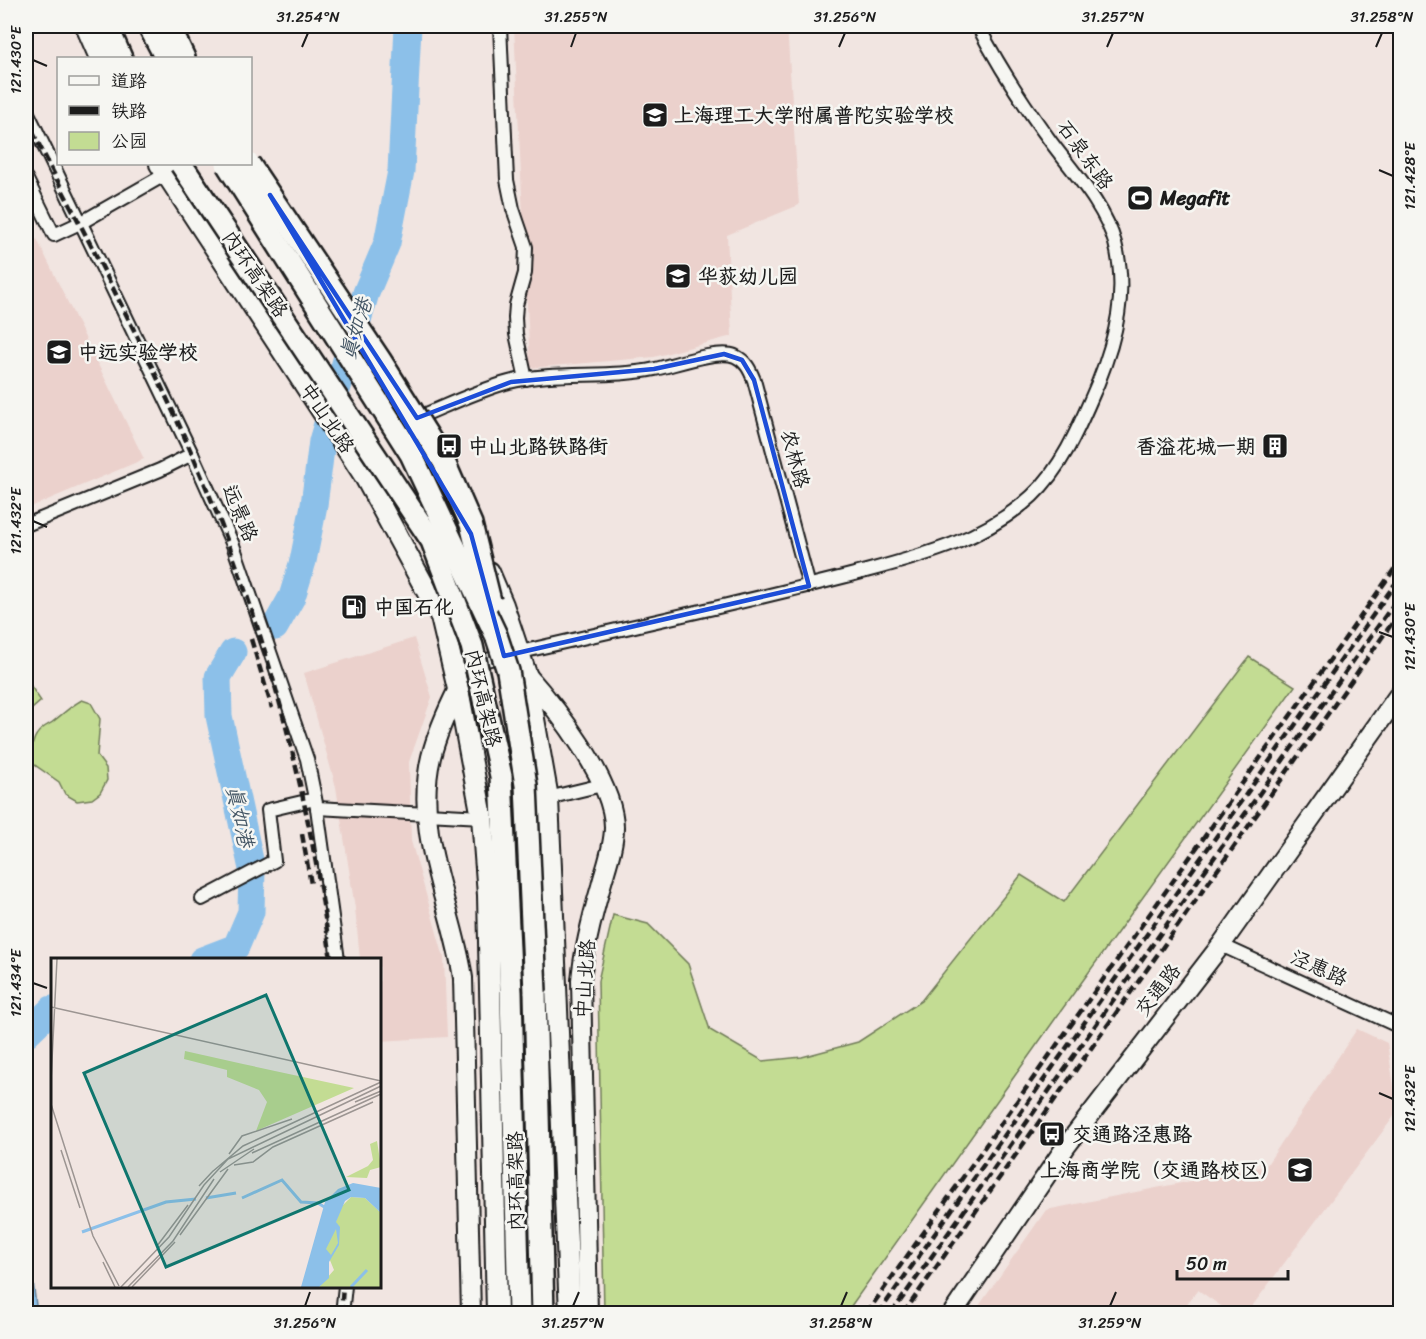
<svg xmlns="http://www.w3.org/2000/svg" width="1426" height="1339" font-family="Sriracha,'LXGW WenKai TC',sans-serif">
  <rect width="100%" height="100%" fill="#f1e5e1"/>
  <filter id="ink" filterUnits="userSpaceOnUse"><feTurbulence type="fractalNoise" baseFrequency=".0167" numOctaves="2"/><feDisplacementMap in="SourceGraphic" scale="12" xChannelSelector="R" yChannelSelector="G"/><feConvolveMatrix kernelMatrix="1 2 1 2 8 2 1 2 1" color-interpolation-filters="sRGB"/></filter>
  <g filter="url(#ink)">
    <g fill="#ebd1cc">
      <path d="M514,26H787L799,205L727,235L732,336L654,357L530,368Z"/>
      <path d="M37,239L144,459L26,509V245Z"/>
      <path d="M414,638L432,697L409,762L411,841L444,958L447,1037L380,1041V960L360,959L355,908L336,787L304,673Z"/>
      <path d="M1357,1029L1387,1043L1398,1111L1247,1313H1231L1198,1290L1181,1311L1172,1313H974L1046,1210L1266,1166Z"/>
    </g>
    <g fill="#c3dc93" stroke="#707c58" stroke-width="1.5">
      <path d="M1249,657L1295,686L1058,1015L846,1313H604L598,981L613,915L648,924L688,964L710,1030L763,1061L802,1057L858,1042L921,1001L1021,875L1064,902Z"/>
      <path d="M26,679L41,701L26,714Z"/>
      <path d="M82,700L91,703L100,719L97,756L106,768L107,780L100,793L92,799L77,801L65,794L59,782L32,763C31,750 31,737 43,728C46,725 51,724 55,720C64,713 72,705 82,700Z"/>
    </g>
    <path fill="#8cc0e9" stroke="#5f7e97" stroke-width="1.5" d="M26,1255L32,1274L37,1313H26Z"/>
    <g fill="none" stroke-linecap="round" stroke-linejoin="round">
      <g stroke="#8cc0e9" stroke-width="27">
        <path d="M275,627L292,597L303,561L314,505L322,441L366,293L387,243L401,171L408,26"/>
        <path d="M202,960L236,947L251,912L252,869L219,716L218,677L233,652"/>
        <path d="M26,1034L52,1009"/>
      </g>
      <defs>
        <g id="minor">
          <path d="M500,26L507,180L513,209L526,247L525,273L516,305L515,318L516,334L526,379"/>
          <path d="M26,109L192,454L233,545L307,759L317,808L338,960"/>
          <path d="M26,178L54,235L82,222L166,174"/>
          <path d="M412,420C444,407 476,391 509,382C554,370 609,379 655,369C674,365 718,349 735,356C746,361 750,370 754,380L809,586"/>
          <path d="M26,525L160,470L192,454"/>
          <path d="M453,668C544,646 636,626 727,605C774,594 820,583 866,571C926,555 985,539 1032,496C1064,466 1081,422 1098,383C1116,338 1128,291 1115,243C1105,206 1074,173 1051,142C1024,105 999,67 978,26"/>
          <path d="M548,798L602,785"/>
          <path d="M317,808L482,817"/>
          <path d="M202,899L274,861L268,810L315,799"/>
          <path d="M1221,945L1400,1027"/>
          <path d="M342,1314L345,1286"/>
        </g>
        <g id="secondary">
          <path d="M526,674C556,708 614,781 614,827C614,847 606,867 601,886C592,917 584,948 581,980L588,1314"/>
          <path d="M458,689C447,711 437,733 431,757C413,833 452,905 463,978L471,1314"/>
          <path d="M952,1314L1067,1145L1221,945L1400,693"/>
        </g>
        <g id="primary">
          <path d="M86,26L100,58"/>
          <path d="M160,164L364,475L441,617L458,689L482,817L488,895L497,1314"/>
          <path d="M361,348L456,509"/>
          <path d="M489,572L503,605L526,674L548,798L570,1314"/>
        </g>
        <g id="trunk">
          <path d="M107,26L121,58"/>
          <path d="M149,26L166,58"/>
          <path d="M169,26L184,58"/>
          <path d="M501,776L511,992L519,1314"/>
          <path d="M535,992L543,1314"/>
        </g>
      </defs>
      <use href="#minor" stroke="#1c1c1c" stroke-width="16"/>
      <use href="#secondary" stroke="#1c1c1c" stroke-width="22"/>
      <use href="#primary" stroke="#1c1c1c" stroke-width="24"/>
      <use href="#trunk" stroke="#1c1c1c" stroke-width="26"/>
      <use href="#minor" stroke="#f6f6f2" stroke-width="12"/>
      <use href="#secondary" stroke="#f6f6f2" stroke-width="18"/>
      <use href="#primary" stroke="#f6f6f2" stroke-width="20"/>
      <use href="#trunk" stroke="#f6f6f2" stroke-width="21"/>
      <g stroke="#1c1c1c" stroke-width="4.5" stroke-dasharray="9 4.5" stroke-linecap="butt">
        <path d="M26,119C84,234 147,348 198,468C265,624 309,791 331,960"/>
        <path d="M251,639L272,708"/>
        <path d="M302,834L311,884"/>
        <path d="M341,1314L343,1286"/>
        <path d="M866,1314L1400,561"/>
        <path d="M878,1314L1395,584"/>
        <path d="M891,1314L1400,595"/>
        <path d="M903,1314L1400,612"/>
      </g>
      <defs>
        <g id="trunk-bridge">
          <path d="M181,164L432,541L472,646L501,776"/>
          <path d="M227,164L411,454L496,635L508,671L526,785L535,992"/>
          <path d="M249,164L380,360L444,462L471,524L490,601"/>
        </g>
      </defs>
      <use href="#trunk-bridge" stroke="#1c1c1c" stroke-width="26" stroke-linecap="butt"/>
      <use href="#trunk-bridge" stroke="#f6f6f2" stroke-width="21"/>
    </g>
  </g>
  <path fill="none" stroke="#1d4ed8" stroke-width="4.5" stroke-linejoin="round" d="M270,195L417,418L511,382L654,369L724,354L742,360L754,380L809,586L504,656L471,534Z"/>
  <path fill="none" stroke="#1c1c1c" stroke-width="2" d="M302,47L308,33M571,47L576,33M839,47L845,33M1107,47L1113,33M1376,47L1382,33M33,60L47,66M1379,170L1393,176M33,521L47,527M1379,632L1393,637M33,983L47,988M1379,1093L1393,1099M305,1306L310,1292M573,1306L579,1292M841,1306L847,1292M1110,1306L1116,1292"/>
  <defs>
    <symbol id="school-square" viewBox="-11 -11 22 22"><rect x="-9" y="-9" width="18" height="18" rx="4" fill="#1c1c1c" stroke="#f6f6f2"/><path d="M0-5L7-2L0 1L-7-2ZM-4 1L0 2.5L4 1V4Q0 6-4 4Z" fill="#fff"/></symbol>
    <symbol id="stadium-square" viewBox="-11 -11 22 22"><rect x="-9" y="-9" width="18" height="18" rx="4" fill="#1c1c1c" stroke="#f6f6f2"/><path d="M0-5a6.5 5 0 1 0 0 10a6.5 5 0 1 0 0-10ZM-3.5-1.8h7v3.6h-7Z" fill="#fff"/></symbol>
    <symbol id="bus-square" viewBox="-11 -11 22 22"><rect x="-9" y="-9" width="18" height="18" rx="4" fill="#1c1c1c" stroke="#f6f6f2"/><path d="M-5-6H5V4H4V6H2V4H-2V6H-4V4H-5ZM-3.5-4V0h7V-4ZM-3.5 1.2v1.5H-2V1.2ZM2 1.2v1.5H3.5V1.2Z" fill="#fff"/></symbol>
    <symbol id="building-square" viewBox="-11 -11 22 22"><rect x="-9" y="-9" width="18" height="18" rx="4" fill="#1c1c1c" stroke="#f6f6f2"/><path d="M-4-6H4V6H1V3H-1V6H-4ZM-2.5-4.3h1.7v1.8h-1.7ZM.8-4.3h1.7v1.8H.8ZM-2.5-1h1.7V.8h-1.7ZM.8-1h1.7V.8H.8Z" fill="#fff"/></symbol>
    <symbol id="fuel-square" viewBox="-11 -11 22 22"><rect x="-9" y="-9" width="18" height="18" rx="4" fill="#1c1c1c" stroke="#f6f6f2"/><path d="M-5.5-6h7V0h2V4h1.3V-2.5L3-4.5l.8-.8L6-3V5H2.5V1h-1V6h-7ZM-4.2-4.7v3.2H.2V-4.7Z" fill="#fff"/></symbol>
  </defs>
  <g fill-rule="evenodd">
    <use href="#school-square" x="640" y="100" width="30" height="30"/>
    <use href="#stadium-square" x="1125" y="183" width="30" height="30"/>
    <use href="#school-square" x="663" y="261" width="30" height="30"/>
    <use href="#school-square" x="44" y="337" width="30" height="30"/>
    <use href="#bus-square" x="434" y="431" width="30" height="30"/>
    <use href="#building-square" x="1260" y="431" width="30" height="30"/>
    <use href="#fuel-square" x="339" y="592" width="30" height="30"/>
    <use href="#bus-square" x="1037" y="1119" width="30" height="30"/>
    <use href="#school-square" x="1285" y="1155" width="30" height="30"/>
  </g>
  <g text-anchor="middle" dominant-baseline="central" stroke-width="5" stroke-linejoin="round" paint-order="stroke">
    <g font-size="20" font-weight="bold" fill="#1c1c1c" stroke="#f6f6f2" text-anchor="start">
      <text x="674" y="115">上海理工大学附属普陀实验学校</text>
      <text x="1160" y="198">Megafit</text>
      <text x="698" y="276">华荻幼儿园</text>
      <text x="78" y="352">中远实验学校</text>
      <text x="468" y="446">中山北路铁路街</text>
      <text x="1256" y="446" text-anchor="end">香溢花城一期</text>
      <text x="374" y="607">中国石化</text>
      <text x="1072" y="1134">交通路泾惠路</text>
      <text x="1280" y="1170" text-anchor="end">上海商学院（交通路校区）</text>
    </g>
    <g font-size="20" fill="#1c1c1c" stroke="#f6f6f2">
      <text transform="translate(1085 155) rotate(54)">石泉东路</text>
      <text transform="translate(255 274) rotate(56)">内环高架路</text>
      <text transform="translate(327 418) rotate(56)">中山北路</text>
      <text transform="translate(795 459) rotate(75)">农林路</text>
      <text transform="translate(240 513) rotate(67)">远景路</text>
      <text transform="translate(483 698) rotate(77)">内环高架路</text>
      <text transform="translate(1319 968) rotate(24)">泾惠路</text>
      <text transform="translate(585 979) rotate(-86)">中山北路</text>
      <text transform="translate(1158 990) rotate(-52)">交通路</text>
      <text transform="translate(516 1181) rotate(-91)">内环高架路</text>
    </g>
    <g font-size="21" font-style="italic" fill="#435564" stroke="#f6f6f2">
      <text transform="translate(356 329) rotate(-73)">真如港</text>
      <text transform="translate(240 816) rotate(78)">真如港</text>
    </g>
  </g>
  <g transform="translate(51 958)">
    <rect width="330" height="330" fill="#f1e5e1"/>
    <path d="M134,93L192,106L303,130L205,173L216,144L208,132L176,119V112L133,101ZM326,183L330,209L319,212L316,220L295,219L317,208L322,202L319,186ZM300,239L314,240L330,255V329H268L283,312L274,290L291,248Z" fill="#c3dc93"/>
    <path d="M302,225L330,230V255L314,240L300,239L294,243L285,264L289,269L288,287L278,304V320L268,329H250L274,244L287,231ZM285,271L287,285L280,297L275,291Z" fill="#8cc0e9" fill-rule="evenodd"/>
    <path fill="none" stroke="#8cc0e9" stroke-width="3" d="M155,240L185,235M191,240L231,222L250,244L267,245L278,252M31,274L115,244L145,241M300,329L316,312"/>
    <path fill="none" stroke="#9c9592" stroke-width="1.5" d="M0,49L330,123M0,123L6,1M304,144L330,133M0,146L42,278L68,328M10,192L29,250M201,195L330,136M178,196L191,178L241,161M183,207L202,204L222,189L322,144M161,214L192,188L330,124M169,214L203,191M148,228L162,213M129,277L177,211M106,288L137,247M52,304L64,329M70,329L118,279L153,227L177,201L330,128M77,329L122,283L163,221M81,329L124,284"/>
    <path fill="#0f766e" fill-opacity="0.15" stroke="#0f766e" stroke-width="3" d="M215,37L298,232L115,309L33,115Z"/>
    <rect width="330" height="330" fill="none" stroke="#1c1c1c" stroke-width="3"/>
  </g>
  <rect width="1426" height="1339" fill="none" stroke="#f6f6f2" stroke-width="66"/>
  <rect x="57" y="57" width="195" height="108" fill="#f6f6f2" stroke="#9f9f9c" stroke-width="1.5"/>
  <rect x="69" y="76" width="30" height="9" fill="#f6f6f2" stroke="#9f9f9c" stroke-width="1.5"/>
  <text x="111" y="87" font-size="18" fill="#1c1c1c">道路</text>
  <rect x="69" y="106" width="30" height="9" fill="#1c1c1c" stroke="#9f9f9c" stroke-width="1.5"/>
  <text x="111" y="117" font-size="18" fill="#1c1c1c">铁路</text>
  <rect x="69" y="132" width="30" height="18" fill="#c3dc93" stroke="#9f9f9c" stroke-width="1.5"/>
  <text x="111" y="147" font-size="18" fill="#1c1c1c">公园</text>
  <path d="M1177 1270v9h111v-9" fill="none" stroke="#1c1c1c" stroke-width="3"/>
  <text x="1186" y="1270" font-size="18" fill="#1c1c1c" stroke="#f6f6f2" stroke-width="4.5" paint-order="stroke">50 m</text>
  <rect x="33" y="33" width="1360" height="1273" fill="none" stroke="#1c1c1c" stroke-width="2"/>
  <g font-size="15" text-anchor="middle" fill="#1c1c1c">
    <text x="308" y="22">31.254°N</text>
    <text x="576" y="22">31.255°N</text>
    <text x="845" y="22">31.256°N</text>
    <text x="1113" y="22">31.257°N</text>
    <text x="1382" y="22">31.258°N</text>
    <text transform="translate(16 60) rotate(-90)" y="5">121.430°E</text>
    <text transform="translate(1410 176) rotate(-90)" y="5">121.428°E</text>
    <text transform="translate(16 521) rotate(-90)" y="5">121.432°E</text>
    <text transform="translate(1410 637) rotate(-90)" y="5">121.430°E</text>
    <text transform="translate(16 983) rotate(-90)" y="5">121.434°E</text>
    <text transform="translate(1410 1099) rotate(-90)" y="5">121.432°E</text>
    <text x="305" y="1328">31.256°N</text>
    <text x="573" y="1328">31.257°N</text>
    <text x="841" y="1328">31.258°N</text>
    <text x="1110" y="1328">31.259°N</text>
  </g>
</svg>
